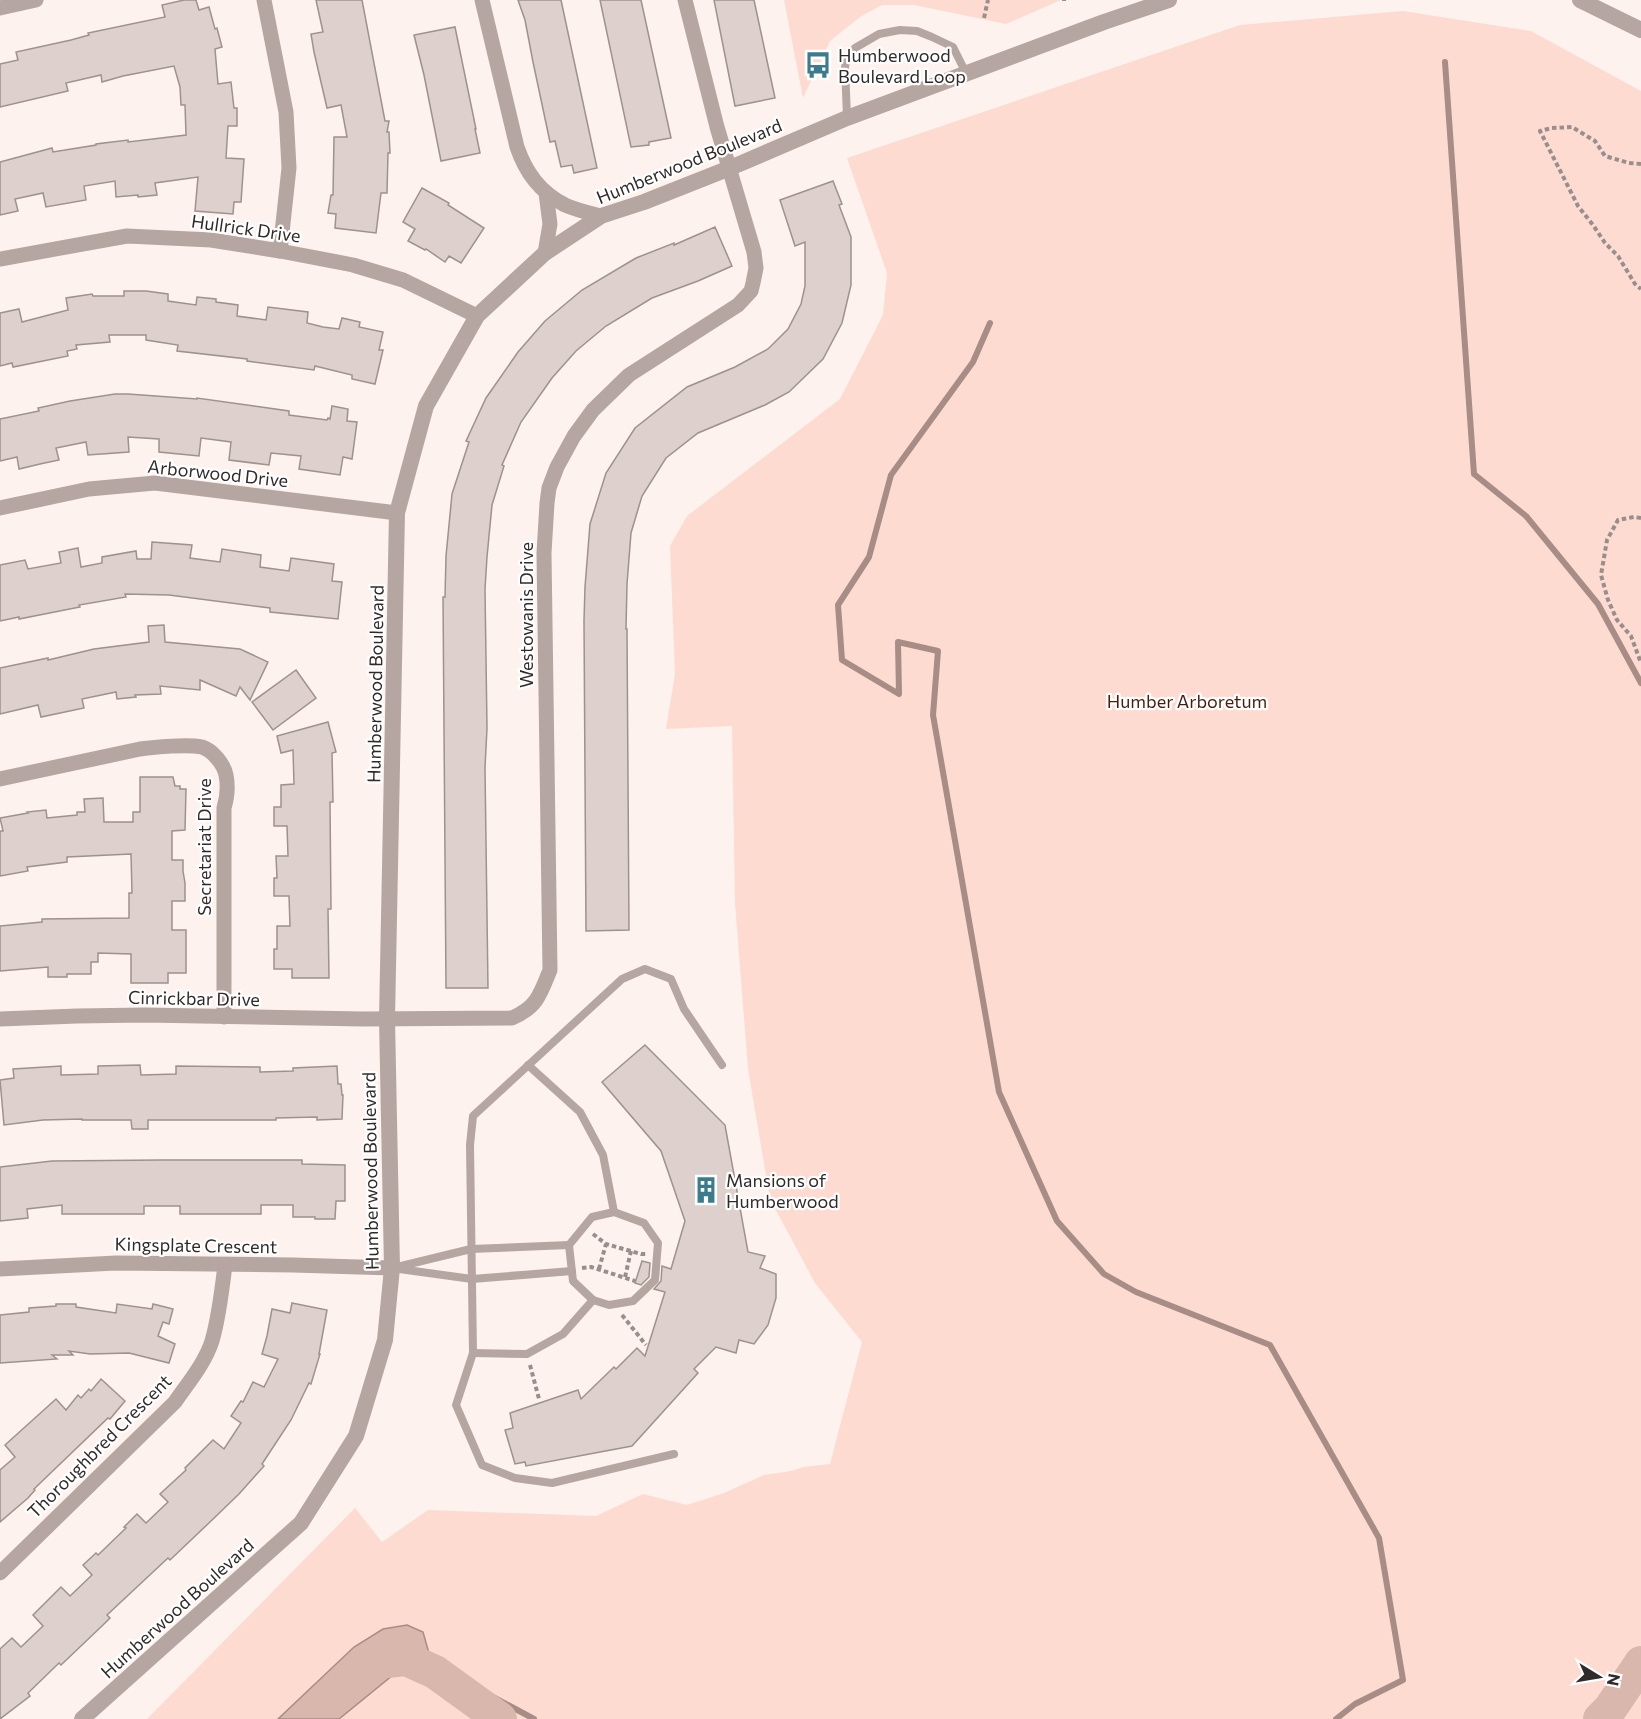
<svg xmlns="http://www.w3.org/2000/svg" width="1641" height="1719" font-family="Commissioner,sans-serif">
  <rect width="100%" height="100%" fill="#fef2ef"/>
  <g fill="#fedbd0">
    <path d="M784,0H1061L1006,24L914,5H882L860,17L830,41L803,98Z"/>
    <path d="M1403,11L1531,31L1641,91V1719H147L355,1508L382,1542L428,1510L596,1516L643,1494L687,1505L724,1493L764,1475L791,1471L803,1467L830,1464L862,1342L815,1283L770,1199L748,1069L735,903L732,726L666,729L675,674L670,546L687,516L840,399L883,315L887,273L847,158L1240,25Z"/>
  </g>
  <path fill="#dab7ac" stroke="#a78d85" stroke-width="1.5" d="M407,1625L423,1632L432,1664L398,1671L339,1719H278L354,1647L383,1629Z"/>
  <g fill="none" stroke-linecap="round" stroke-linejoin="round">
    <g stroke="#a78d85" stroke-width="6">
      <path d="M1445,62L1474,474L1526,516L1598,604L1641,683"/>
      <path d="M990,323L973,362L891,475L869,557L838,605L842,660L899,694L898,642L938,651L933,715L999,1092L1057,1221L1104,1274L1136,1292L1270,1345L1379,1538L1403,1680L1355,1704L1336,1719"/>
      <path d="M432,1664L534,1719"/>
      <path d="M1605,1719L1628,1697L1641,1681"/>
    </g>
    <g stroke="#dab7ac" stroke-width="34">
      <path d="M377,1662L406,1659L435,1672L500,1719"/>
      <path d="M1600,1719L1610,1709L1641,1663"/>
    </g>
  </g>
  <g fill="#ded0cc" stroke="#9f918d" stroke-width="1.5">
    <path d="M184,0H196L199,10L209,7L215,29L217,28L222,47L215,49L218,84L231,82L234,108H237V126H228L226,158L244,159L241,202H234L233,214L195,211L198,177L155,183L157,195L138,197V195L116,197L115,181L84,186L86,200L46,207L43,193L15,199L18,211L0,215V162L52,148L53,152L96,145V144L128,140V142L186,135L185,105H181L180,87L174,66L123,76L102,82L101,75L66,83L68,91L0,107V64L18,60L16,52L71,40L89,35L88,33L165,17L162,5Z"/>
    <path d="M316,0H362L385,121H389L387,132H389L390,153H388L387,193H381L376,233L335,228L336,214L328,213L331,195H333L334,137H347L341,105L327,108L314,52L311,34L323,32Z"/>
    <path d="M518,0H561L597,168L574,173L572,165L561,167L555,141L550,142L533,62L525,20Z"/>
    <path d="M600,0H641L671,138L649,142V145L631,147Z"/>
    <path d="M714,0H754L775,98L735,106Z"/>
    <path d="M455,27L476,129H475L480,153L441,161L424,75L414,35Z"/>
    <path d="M833,181L842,204L839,205L851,237V285L842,323L823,359L789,392L765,405L698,433L666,458L642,496L631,533L627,584L626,629H627L629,930L586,931L584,621L585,587L590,524L606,473L635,428L687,387L735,367L768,349L788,329L801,304L805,286V242L795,246L780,200Z"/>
    <path d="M422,188L449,203L448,205L484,228L461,263L449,256L445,262L426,249L425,250L408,241L415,229L403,222Z"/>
    <path d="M715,227L732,266L698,281L652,298L606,326L576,351L552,378L521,422L502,465L504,466L492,505L487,557L485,589L487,728L485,768L488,988H446L443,597H445L446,556L452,494L469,442L466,441L486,398L518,352L545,321L582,290L636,258L674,243V245Z"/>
    <path d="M124,291H146L168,294V301L196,305L197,297L216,299V302L238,305L237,316L266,320L268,307L308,312L307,323L323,327L339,329L342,318L360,322L359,327L383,332L379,350H383L375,384L352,379V375L315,366L314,370L247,361V359L177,351L178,345L146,340V335H109L110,342L76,345L77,349L67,351L68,356L13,367L12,363L0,366V313L19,309L22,322L68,310L66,298L92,294L93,296H124Z"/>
    <path d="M115,394H128L197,399V398L289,411V415L327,420L328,418L330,419L332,406L348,409L347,421L357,422L352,459L343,457L340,475L299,469L301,456L271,453L269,465L229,460L231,442L201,438L199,456L159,452V439L128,437L129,452L88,455L86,442L56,448L59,460L40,464L19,469L17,457L0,461V419L39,411L38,408L70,401Z"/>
    <path d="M152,542L192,545L190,558L220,562L222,549L261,555L260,567L289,571L291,558L334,564L332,581L342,582L338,619L270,612V608L169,595L125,594L126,597L79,605L80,607L19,619V617L0,621V565L25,560L28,569L61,563L59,552L78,548L81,567L102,563V557L136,551L137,559H151Z"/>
    <path d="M164,625L165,642L240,649L268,662L250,700L240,687L236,696L200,680V690L160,686L161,694L135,695L136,697L117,699L116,692L82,699L84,708L41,717L38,705L0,714V668L48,658V660L94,649L149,642L148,626Z"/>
    <path d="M296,670L316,698L273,730L252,702Z"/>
    <path d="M328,722L336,752L332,753L333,802H330L331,909H328L329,978H292V969H274V949H277V926H290L289,896H274V878H277L276,856H288L287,826H274V807H281V785L294,784L293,750L281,753L277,736Z"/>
    <path d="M140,777H173L175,786H180V789H186L185,830L172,831V860H183V871L185,883V901H172V930H186V973H168V983H131V954L98,953V962H91V974H67V977H48V967L0,971V926L42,922V919L129,918V893H132L131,854L67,857V862L27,867L28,871L0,876V831H3L0,818L28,813L27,812L46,810L47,818L77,815V812H85L84,799L103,798L104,822H133V812H140Z"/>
    <path d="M645,1045L725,1125L748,1252L765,1256L760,1268L776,1274V1298L768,1325L754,1344L739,1340L736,1353L716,1347L694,1369L698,1373L632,1446L526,1466L525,1462L515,1464L505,1430L513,1428L510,1413L578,1390L581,1399L614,1367L616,1369L637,1348L645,1356L665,1292L654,1289L661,1281L662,1266L671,1269L685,1221L661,1151L602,1082Z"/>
    <path d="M140,1065L141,1075L176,1074V1066L260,1067V1072L293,1071V1068L337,1066L338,1084H341L342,1095H343L342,1119L317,1120V1117L276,1118V1120H148V1129H132L131,1120H82V1119L43,1120L4,1125L0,1080L14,1078L13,1069L61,1066V1075L98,1074V1066Z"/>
    <path d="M160,1160H302V1164L345,1165V1201H336L335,1219H315V1217H293V1205H261V1214H180V1206H144V1214H62V1205L27,1209L28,1218L0,1221V1167L52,1161Z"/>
    <path d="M642,1261L650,1263L649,1277L641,1285L635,1283Z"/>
    <path d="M292,1303L327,1310L319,1354H320L311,1384L309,1383L291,1420L262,1464L264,1466L239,1494L211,1521L170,1560L168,1558L107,1615L110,1618L103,1625L61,1665L59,1663L28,1693L30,1696L0,1719V1649L12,1638L21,1647L43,1626L33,1615L61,1587L70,1596L92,1575L83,1565L96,1553L98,1555L126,1528L124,1527L137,1514L146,1523L168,1502L160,1494L186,1470L185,1468L213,1440L224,1449L241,1423L231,1416L241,1401L243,1402L253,1382L264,1387L278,1359L262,1354L267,1336L272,1309L290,1313Z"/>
    <path d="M56,1304H76V1307L116,1313L117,1304L152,1309L153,1304L173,1309L169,1324L163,1322L158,1336L175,1344L169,1363L129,1353L90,1354L69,1351L73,1355H52L57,1359L0,1363V1315L29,1312V1308L56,1306Z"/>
    <path d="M101,1379L125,1401L110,1419L108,1418L34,1489L35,1490L28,1498L0,1522V1470L15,1457L5,1445L56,1399L66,1410L78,1395L81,1398L89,1389L91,1391Z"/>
  </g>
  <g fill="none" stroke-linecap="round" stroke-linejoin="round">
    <g stroke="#988f8d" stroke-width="4" stroke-dasharray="4.5 3" stroke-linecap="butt">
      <path d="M1064,1V0"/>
      <path d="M984,18L988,0"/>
      <path d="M1641,164L1629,163L1605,156L1595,141L1572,127L1552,128L1540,131L1578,206L1593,225L1605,243L1618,256L1635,284L1641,289"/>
      <path d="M1641,518L1634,517L1618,520L1607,540L1601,575L1608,600L1617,620L1631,636L1641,663"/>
      <path d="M593,1234L606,1244L641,1254H647"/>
      <path d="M582,1268L591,1267L635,1281"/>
      <path d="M599,1269L606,1244"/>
      <path d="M625,1277L631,1251"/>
      <path d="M622,1315L646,1345"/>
      <path d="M530,1365L539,1399"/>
    </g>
    <g stroke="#b6a6a1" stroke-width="8">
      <path d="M847,117L845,67L847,58L855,48L879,34L900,30L917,31L932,37L953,47L966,73"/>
      <path d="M528,1065L580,1112L603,1155L614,1212"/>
      <path d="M614,1212L644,1223L658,1243L655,1280L633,1301L609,1305L593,1300L573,1281L569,1245L592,1217Z"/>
      <path d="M397,1267L471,1249L569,1245"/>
      <path d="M392,1268L472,1279L572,1271"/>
      <path d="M473,1353L527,1354L563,1334L593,1300"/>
      <path d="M674,1454L552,1483L515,1478L482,1465L456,1405L473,1353L470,1145L473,1116L622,979L645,969L671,979L684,1009L722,1065"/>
    </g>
    <g stroke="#b6a6a1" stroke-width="15">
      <path d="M264,0L286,112L289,168L280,251"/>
      <path d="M482,0L517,147C526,173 540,192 565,205C576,210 589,213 601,216"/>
      <path d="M0,8L36,0"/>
      <path d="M545,253L550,224L546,193"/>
      <path d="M0,259L127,236L211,240L280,251L353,265L403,280L477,316"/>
      <path d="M0,508L89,489L155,483L397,513"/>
      <path d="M0,779L140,749C154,747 188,744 202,747C212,750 224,764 226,775C228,785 227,798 224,808V1017"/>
      <path d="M0,1019L77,1016L145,1015L363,1019L512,1018C537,1007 540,995 550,970L544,553L547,503L549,488L557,467L574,436L593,410L629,375L738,305L751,291L753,283L756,268L754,252L717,127L685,0"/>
      <path d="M0,1269L116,1263L293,1265L392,1268"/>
      <path d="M0,1573L175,1402C188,1383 205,1363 212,1341C219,1317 222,1290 225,1265"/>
    </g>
    <g stroke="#b6a6a1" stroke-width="16">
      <path d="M1580,0L1641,30"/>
      <path d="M82,1719L301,1523L356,1436L385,1340L392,1268L387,1019L397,513L426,406L477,316L545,253L601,216L644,202L730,168L847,118L1104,22L1169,0"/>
    </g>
  </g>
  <defs>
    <symbol id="bus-bare" viewBox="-9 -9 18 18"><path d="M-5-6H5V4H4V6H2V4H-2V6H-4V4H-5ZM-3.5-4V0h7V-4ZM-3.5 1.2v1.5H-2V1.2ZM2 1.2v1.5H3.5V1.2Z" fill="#3a7c8e" stroke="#fff" stroke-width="2.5" paint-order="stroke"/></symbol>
    <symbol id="building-bare" viewBox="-9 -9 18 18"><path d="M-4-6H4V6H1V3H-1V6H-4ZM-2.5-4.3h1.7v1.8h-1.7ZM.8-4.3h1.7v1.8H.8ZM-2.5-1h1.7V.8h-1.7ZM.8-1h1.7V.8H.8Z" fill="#3a7c8e" stroke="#fff" stroke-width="2.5" paint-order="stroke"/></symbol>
  </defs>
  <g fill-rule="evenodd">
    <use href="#bus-bare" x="799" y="46" width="38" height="38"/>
    <use href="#building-bare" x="687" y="1171" width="38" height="38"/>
  </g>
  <g text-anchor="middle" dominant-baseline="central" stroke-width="4.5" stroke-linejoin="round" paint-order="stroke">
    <g font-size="18" fill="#302a29" stroke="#fff" text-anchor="start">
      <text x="838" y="55">Humberwood<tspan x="838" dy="21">Boulevard Loop</tspan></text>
      <text x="726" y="1180">Mansions of<tspan x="726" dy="21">Humberwood</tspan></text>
    </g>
    <g font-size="18" fill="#302a29" stroke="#fff">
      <text transform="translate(689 161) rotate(-22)">Humberwood Boulevard</text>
      <text transform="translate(246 228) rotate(8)">Hullrick Drive</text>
      <text transform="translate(218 473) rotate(6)">Arborwood Drive</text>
      <text transform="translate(526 615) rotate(-90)">Westowanis Drive</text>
      <text transform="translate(375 684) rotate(-89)">Humberwood Boulevard</text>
      <text transform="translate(204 847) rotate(-90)">Secretariat Drive</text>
      <text transform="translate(194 998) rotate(1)">Cinrickbar Drive</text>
      <text transform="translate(370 1171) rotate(-91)">Humberwood Boulevard</text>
      <text transform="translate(196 1245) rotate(1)">Kingsplate Crescent</text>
      <text transform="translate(99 1446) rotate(-45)">Thoroughbred Crescent</text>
      <text transform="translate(177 1608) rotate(-42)">Humberwood Boulevard</text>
    </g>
    <g font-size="18" fill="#491c0e" stroke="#fff">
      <text x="1187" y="701">Humber Arboretum</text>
    </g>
  </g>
  <g transform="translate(1599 1677) rotate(101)" stroke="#ffffff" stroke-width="4.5" paint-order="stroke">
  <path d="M0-4.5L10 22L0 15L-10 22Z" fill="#302a29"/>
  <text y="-9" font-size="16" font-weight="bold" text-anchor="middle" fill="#302a29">N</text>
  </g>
</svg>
